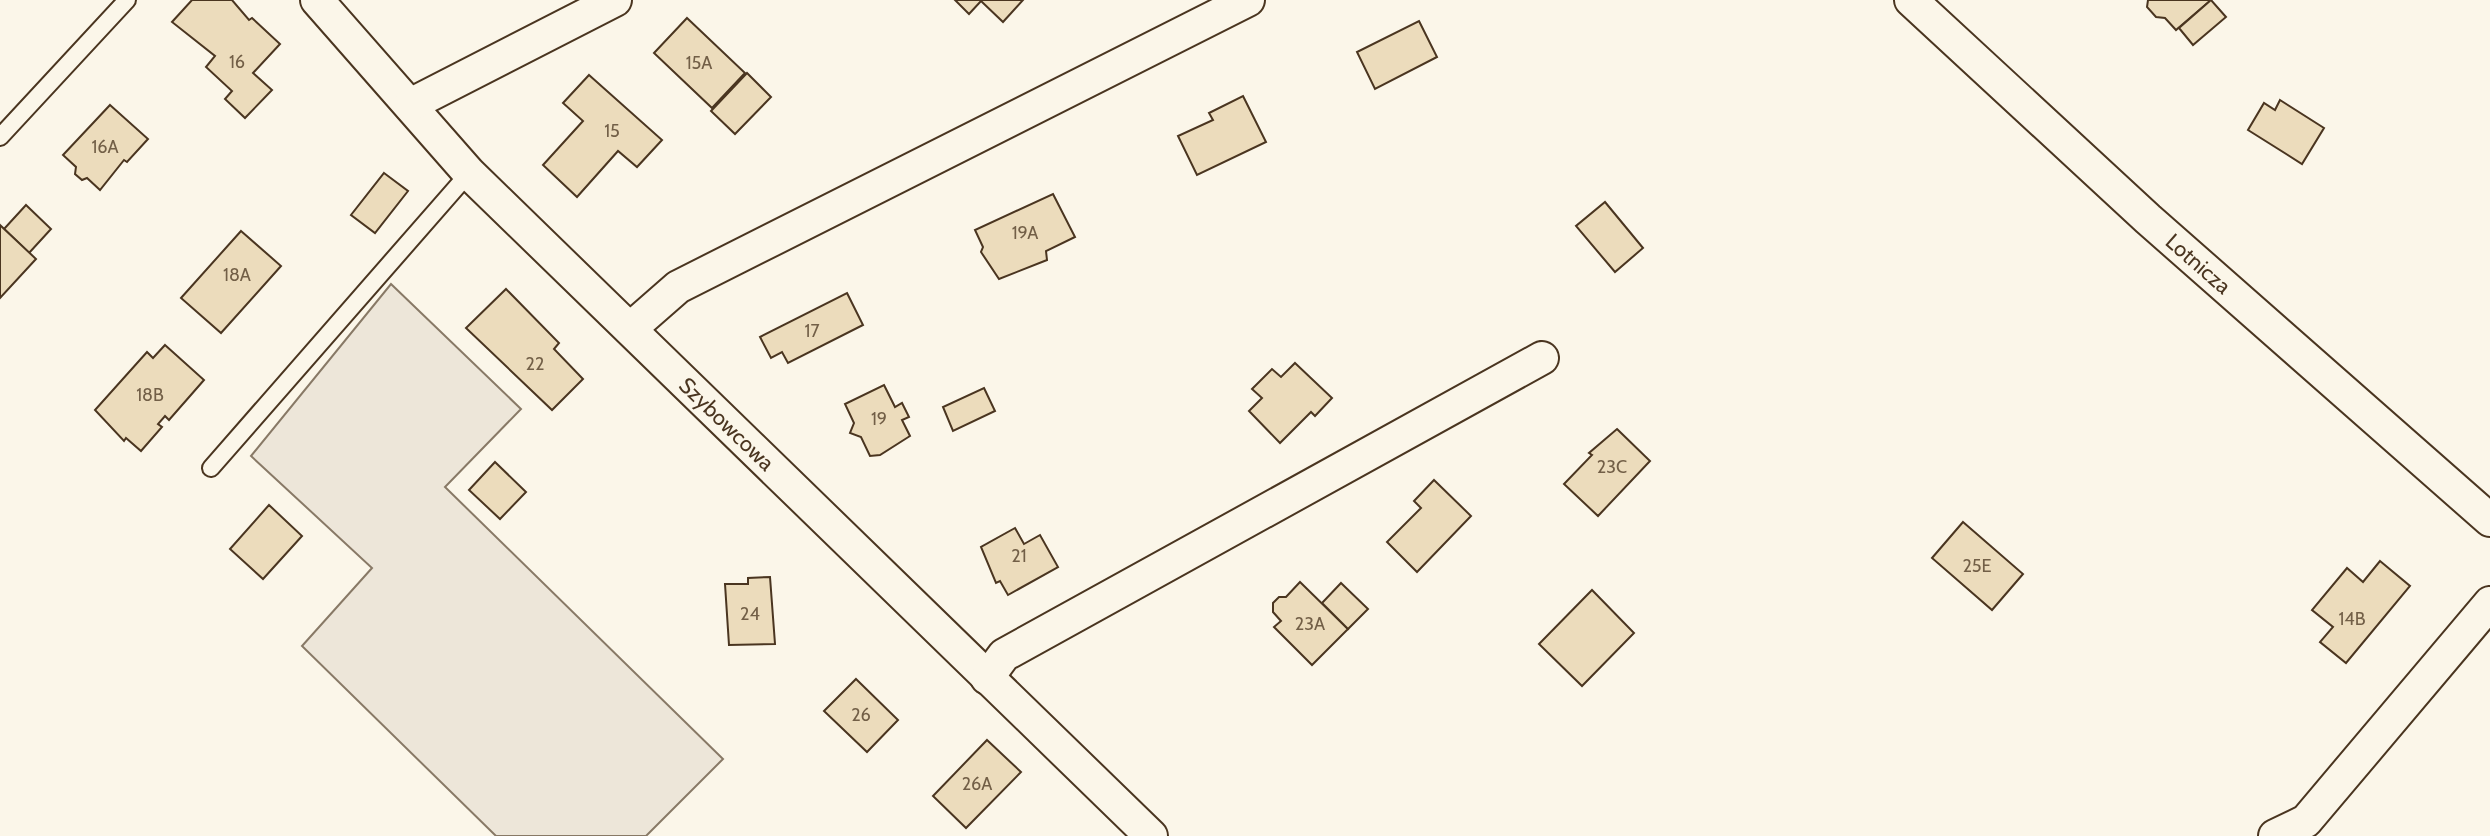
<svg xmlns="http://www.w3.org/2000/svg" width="2490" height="836" font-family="Cabin,sans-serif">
  <rect width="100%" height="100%" fill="#fbf6e9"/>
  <path fill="#ede6d9" stroke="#887966" stroke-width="2" d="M391,284L521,409L445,487L723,759L646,836H496L302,646L372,568L251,456Z"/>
  <g fill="#ecdcbc" stroke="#4a3520" stroke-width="2">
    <path d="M192,0H232L249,20L252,18L280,44L253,73L272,90L245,118L225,99L232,91L206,67L215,56L172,22Z"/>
    <path d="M955,0H1023L1003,22L981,1L969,14Z"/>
    <path d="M2148,0H2211L2176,30L2165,18L2156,17L2147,7Z"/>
    <path d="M2211,0L2226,17L2193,45L2179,28Z"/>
    <path d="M687,18L745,73L712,108L654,53Z"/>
    <path d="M1419,21L1437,57L1375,89L1357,52Z"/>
    <path d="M747,73L771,97L735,134L711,111Z"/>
    <path d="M589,75L662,140L637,167L618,151L577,197L543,165L583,121L563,103Z"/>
    <path d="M1243,96L1266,142L1197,175L1178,136L1213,120L1209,113Z"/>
    <path d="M2280,100L2324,128L2302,164L2248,130L2264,103L2275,110Z"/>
    <path d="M110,105L148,139L127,162L124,160L100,190L87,178L82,180L75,174L76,167L63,155Z"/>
    <path d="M384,173L408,191L375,233L351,215Z"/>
    <path d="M1053,194L1075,237L1046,251L1047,260L999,279L981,252L983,247L975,230Z"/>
    <path d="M1605,202L1643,248L1615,272L1576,226Z"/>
    <path d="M26,205L51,229L29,253L4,229Z"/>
    <path d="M0,225L36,259L0,298Z"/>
    <path d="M241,231L281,266L221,333L181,298Z"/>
    <path d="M506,289L559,343L554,349L583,379L552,410L466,328Z"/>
    <path d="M847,293L863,325L788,363L782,352L771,358L760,337Z"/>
    <path d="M165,345L204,380L169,420L165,416L158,424L162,427L141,451L126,438L124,441L95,410L147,352L153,358Z"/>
    <path d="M1295,363L1332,398L1315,416L1311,412L1280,443L1249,411L1262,398L1252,389L1272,369L1281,377Z"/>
    <path d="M884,385L895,407L902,403L909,417L902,420L910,436L880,455L870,456L861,437L850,433L854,423L845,404Z"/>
    <path d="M984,388L995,411L953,431L943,407Z"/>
    <path d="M1617,429L1650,461L1598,516L1564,484L1592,455L1589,453Z"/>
    <path d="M495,462L526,492L500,519L469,490Z"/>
    <path d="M1434,480L1471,516L1417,572L1387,542L1421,508L1414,501Z"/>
    <path d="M269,505L302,536L263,579L230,549Z"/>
    <path d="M1963,522L2023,574L1992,610L1932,558Z"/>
    <path d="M1015,528L1024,544L1040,535L1058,567L1008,595L1000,581L996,583L981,547Z"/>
    <path d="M2380,561L2410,586L2346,663L2320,642L2333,627L2312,610L2347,568L2363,582Z"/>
    <path d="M770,577L775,644L729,645L725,584H748V578Z"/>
    <path d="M1300,582L1348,629L1312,665L1274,627L1281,621L1273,612V603L1279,597H1286Z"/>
    <path d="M1341,583L1368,609L1348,629L1322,603Z"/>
    <path d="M1592,590L1634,633L1582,686L1539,644Z"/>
    <path d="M856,679L898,720L867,752L824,711Z"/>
    <path d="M987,740L1021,772L966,828L933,796Z"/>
  </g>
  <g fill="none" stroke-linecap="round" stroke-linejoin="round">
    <defs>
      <g id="service">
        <path d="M0,137L127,0"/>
        <path d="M211,468L469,173"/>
      </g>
      <g id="minor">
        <path id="s1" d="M317,0L469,173L1151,836"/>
        <path id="s2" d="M1911,0L2148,219L2490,520"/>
        <path d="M410,105L615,0"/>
        <path d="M630,329L678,287L1248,0"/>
        <path d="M987,678L1004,655L1542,358"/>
        <path d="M2275,836L2306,821L2490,603"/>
      </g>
    </defs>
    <use href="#service" stroke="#4a3520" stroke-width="20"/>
    <use href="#minor" stroke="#4a3520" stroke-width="36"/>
    <use href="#service" stroke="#fbf6e9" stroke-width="16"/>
    <use href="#minor" stroke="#fbf6e9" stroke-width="32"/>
  </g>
  <g text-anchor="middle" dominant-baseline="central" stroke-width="6" stroke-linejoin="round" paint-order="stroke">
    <g font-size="18" fill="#725f47">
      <text x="237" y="62">16</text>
      <text x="699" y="63">15A</text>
      <text x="612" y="131">15</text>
      <text x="105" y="147">16A</text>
      <text x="1025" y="233">19A</text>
      <text x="237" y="275">18A</text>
      <text x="812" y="331">17</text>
      <text x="535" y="364">22</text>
      <text x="150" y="395">18B</text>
      <text x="879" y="419">19</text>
      <text x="1612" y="467">23C</text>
      <text x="1019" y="556">21</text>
      <text x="1977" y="566">25E</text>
      <text x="750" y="614">24</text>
      <text x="2352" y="619">14B</text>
      <text x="1310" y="624">23A</text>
      <text x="861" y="715">26</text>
      <text x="977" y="784">26A</text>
    </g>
    <g font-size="22" fill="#4a3520" stroke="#fbf6e9">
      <text stroke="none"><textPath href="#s2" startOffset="390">Lotnicza</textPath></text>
      <text stroke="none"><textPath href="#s1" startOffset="590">Szybowcowa</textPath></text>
    </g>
  </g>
</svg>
